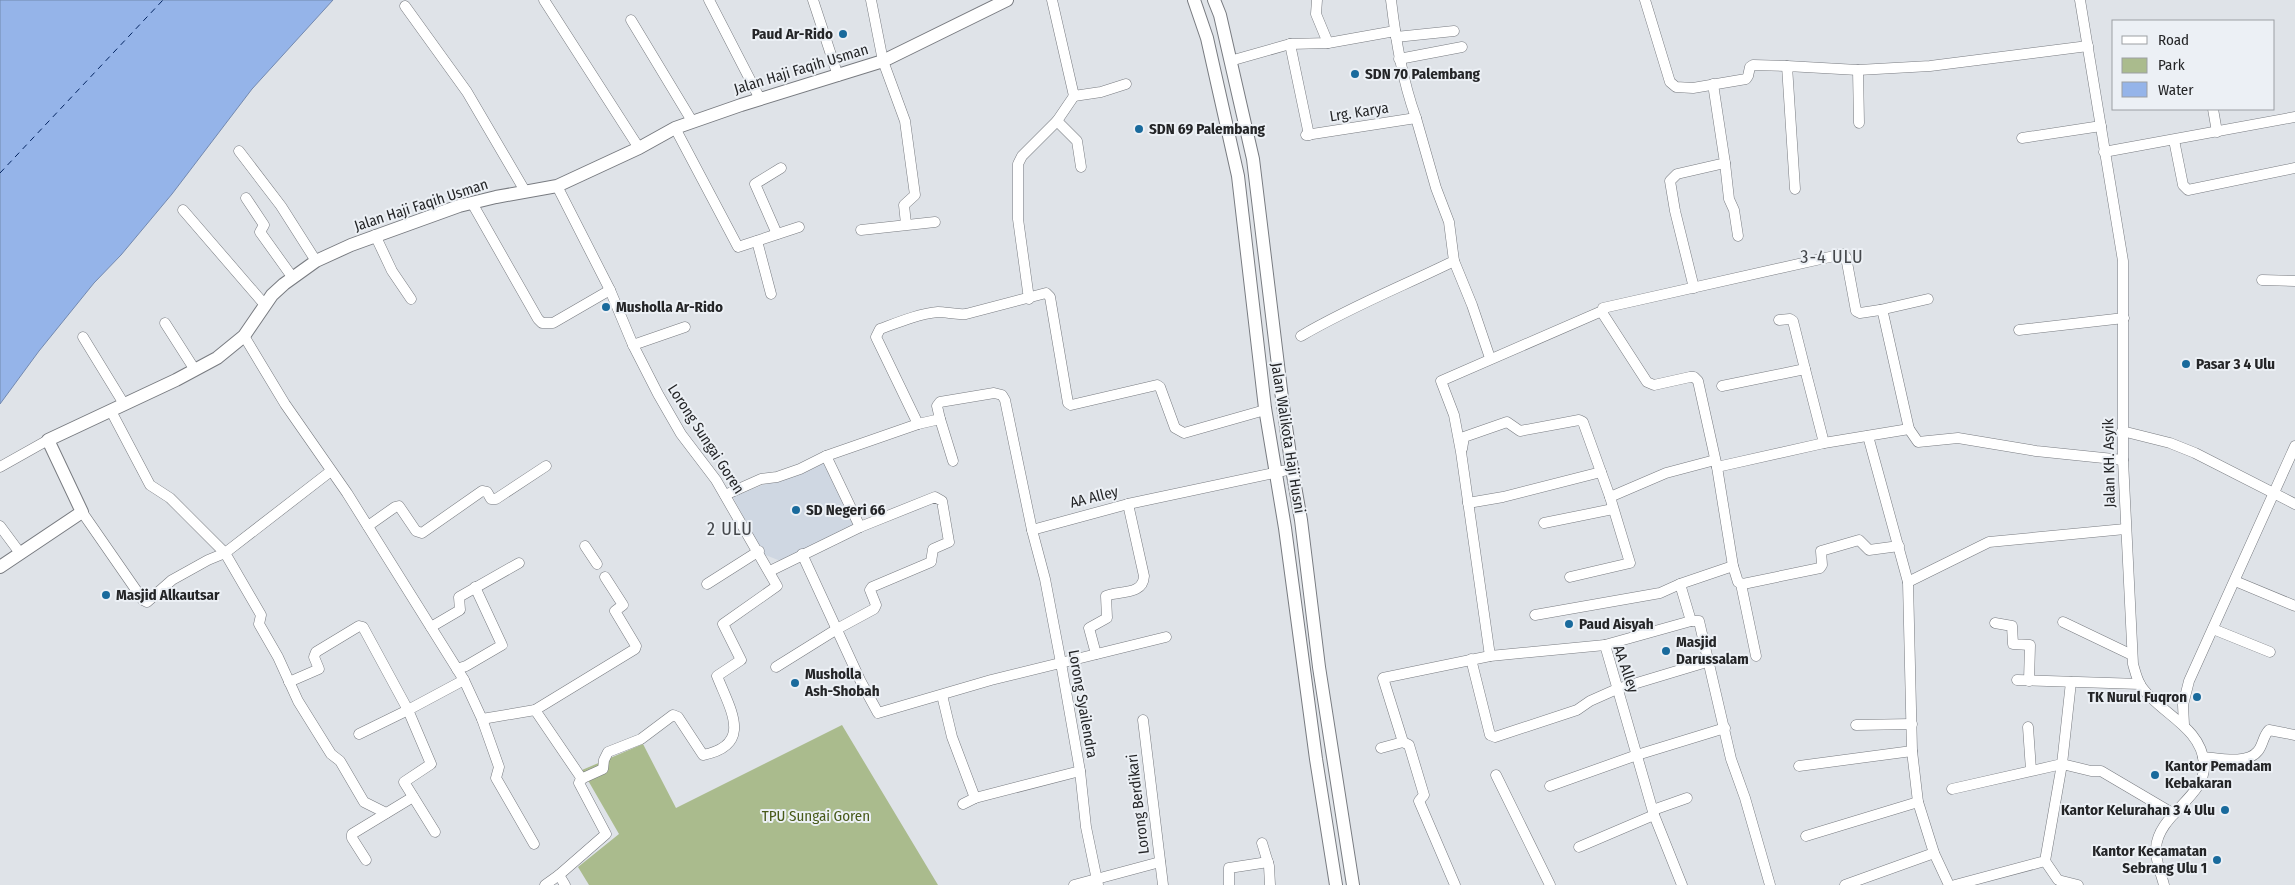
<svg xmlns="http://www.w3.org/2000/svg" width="2295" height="885" font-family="'Fira Sans Condensed',sans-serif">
  <rect width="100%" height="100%" fill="#dfe3e8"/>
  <path fill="#cfd7e2" d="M830,458L858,524L783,562L763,554L733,497Z"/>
  <path fill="#aabb8d" d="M842,725L938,885H589L578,867L619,834L582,770L643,744L676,808Z"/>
  <path fill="#95b4e9" stroke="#7389af" d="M0,0H333L252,89L172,194L121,255L94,283L39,351L0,404Z"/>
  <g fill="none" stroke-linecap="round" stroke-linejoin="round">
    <path stroke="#032461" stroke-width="1" stroke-dasharray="6 5" stroke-linecap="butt" d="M0,173L163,0"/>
    <defs>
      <g id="minor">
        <path d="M544,0L639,148"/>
        <path d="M709,0L760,99"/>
        <path d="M813,0L838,76"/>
        <path d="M871,0L883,61L905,121L915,195L904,205L906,224"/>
        <path d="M1052,0L1074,96L1101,92L1126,84"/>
        <path d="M1317,0L1316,14L1328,43"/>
        <path d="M1645,0L1670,82L1676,87L1693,88L1746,79L1748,76L1750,67L1753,65L1787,66"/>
        <path d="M2080,0L2123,261V460L2133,664C2135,671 2137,680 2141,686C2159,713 2202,727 2204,764C2207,796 2158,814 2156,848C2155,860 2161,873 2164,885"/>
        <path d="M405,6L467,92L525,191"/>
        <path d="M631,20L692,121"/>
        <path d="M1396,37L1454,31"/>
        <path d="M1290,44L1309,135"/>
        <path d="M1399,59L1462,47"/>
        <path d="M1230,61L1290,44L1328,43L1395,31"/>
        <path d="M1858,70L1859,123"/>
        <path d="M2213,109L2217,132"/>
        <path d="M1057,121L1077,141L1081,167"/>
        <path d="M675,128L738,247L799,227"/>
        <path d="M1306,135L1416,118C1402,79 1396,41 1391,0"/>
        <path d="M2022,138L2101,126"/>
        <path d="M2174,140L2183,185L2188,190L2295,168"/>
        <path d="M239,151L281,206L316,261"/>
        <path d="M2104,152L2295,117"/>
        <path d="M1725,163L1729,199L1734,210L1738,236"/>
        <path d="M557,186L610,290L633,345L658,394L681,434L716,480L777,586L723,624L741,660L717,676C730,709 754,745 703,755L678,717L673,715L641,739L608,752L604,760L603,769L581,779L579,783L606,834L559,875L565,885"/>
        <path d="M1795,189L1787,66L1858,70L1930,66L2088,46"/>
        <path d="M246,198L264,225L260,232L293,278"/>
        <path d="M472,203L538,319L542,323H553L610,290"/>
        <path d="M183,210L265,305"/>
        <path d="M861,230L935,222"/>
        <path d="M777,234L755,184L781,168"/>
        <path d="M375,235L392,271L411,299"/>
        <path d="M757,241L771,294"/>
        <path d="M1454,261L1472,305L1490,358"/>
        <path d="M2262,280L2295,281"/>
        <path d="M1694,288L1675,211L1670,181L1677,174L1725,163L1713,84"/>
        <path d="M1029,299L1018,219V164L1022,156L1057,121L1074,96"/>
        <path d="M1880,310L1928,299"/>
        <path d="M1779,320L1790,319L1793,321L1805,369"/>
        <path d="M165,323L195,370"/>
        <path d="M2019,330L2124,318"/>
        <path d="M244,336L285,404L347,493L464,680L482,719L499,767L496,778L534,844"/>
        <path d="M1301,336C1350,307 1403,286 1454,261L1449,222L1436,188L1416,118"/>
        <path d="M83,337L124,404"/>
        <path d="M633,345L685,327"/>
        <path d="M1722,386L1805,369L1824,443"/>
        <path d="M940,419L953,461"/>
        <path d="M918,424L876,337L880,329C899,322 918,314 938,312C947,312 956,315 966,314L1046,293L1050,297L1068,403L1071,405L1157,385L1160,387L1175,428L1184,433L1265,410"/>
        <path d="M2122,431L2170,443L2195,453L2295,504"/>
        <path d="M1868,436L1908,582L1912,751L1918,802L1934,853L1949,885"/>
        <path d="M1462,449L1464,437L1507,422L1520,431L1579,420L1583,422L1610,497"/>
        <path d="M826,456L860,527"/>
        <path d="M0,467L48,440"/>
        <path d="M1717,467L1824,443L1909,429L1918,442L1958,438L2036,451L2123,460"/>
        <path d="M331,471L225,553L261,615L259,624L278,657L298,701L331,754L340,761L364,802L386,813"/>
        <path d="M725,495L761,479L777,477L800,469L826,456L918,424L940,419L937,406L940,402L994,393L1002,395L1005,400L1032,530L1128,504L1292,469"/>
        <path d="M1468,503L1503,497L1601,472"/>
        <path d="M82,512L143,600L147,602L172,580L208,560L225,553L170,498L150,485L111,411"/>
        <path d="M1544,523L1613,509"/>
        <path d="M0,526L20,553"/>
        <path d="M368,526L395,507L399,506L416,531L422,533L482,491L487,492L491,499H496L546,466"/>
        <path d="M1032,530L1045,579L1061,663L1080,771L1086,827L1098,885"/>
        <path d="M585,546L597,564"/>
        <path d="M802,554L861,682L878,713L991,680L1166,637"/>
        <path d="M1733,566L1717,467L1698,381L1694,377H1690L1654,385L1647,382L1603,314V308L1843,254L1846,257L1856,311L1860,313L1880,310L1883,313L1909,429"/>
        <path d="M770,571L860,527L935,497L942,501L949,542L933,549L931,562L872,587L870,590L876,605L874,609L837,629L776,667"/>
        <path d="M1570,577L1630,563L1610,497L1666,473L1715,460"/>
        <path d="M2235,581L2295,606"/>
        <path d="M1908,582L1989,542L2125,529"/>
        <path d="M707,584L759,551"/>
        <path d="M1741,584L1756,656"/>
        <path d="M1535,615L1660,593L1680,584"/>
        <path d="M1691,621L1680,584L1733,566L1738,582L1743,584L1820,568L1822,565L1821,551L1859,540L1869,550L1899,546"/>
        <path d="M2063,622L2132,655"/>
        <path d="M1995,623L2012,626L2013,644L2030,645L2029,681"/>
        <path d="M431,627L460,610L459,597L519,563"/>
        <path d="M2213,629L2270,652"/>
        <path d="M1605,645L1691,621H1699L1731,759L1745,798L1770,885"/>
        <path d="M1096,654L1089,628L1107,618L1106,596C1119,590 1143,596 1144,576L1128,504"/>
        <path d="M1490,656L1461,452L1454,415L1441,381L1602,311"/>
        <path d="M1471,659L1490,735L1495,737L1577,710L1590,701L1617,689L1710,661"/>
        <path d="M457,669L466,666L502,645L475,587"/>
        <path d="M2017,680L2140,684"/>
        <path d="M289,682L319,669L314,657L316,652L359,626L363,627L408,710L359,734"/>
        <path d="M942,695L952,737L975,798"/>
        <path d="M535,710L582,779"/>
        <path d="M482,719L535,710L635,649L636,646L615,611L623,605L605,577"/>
        <path d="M1143,720L1163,885"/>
        <path d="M1856,725L1912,724"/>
        <path d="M2184,725L2183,705L2189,681L2295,446"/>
        <path d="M2028,727L2031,770"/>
        <path d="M1403,742L1383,678L1490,656L1605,645L1654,815L1682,885"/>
        <path d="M1381,748L1403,742L1409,745L1424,795L1419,801L1455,885"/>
        <path d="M2203,757C2218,758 2247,765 2258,751C2263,745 2263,736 2269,730L2295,735"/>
        <path d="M1799,766L1912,751"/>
        <path d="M1496,775L1550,885"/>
        <path d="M1550,786L1637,755L1725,728"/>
        <path d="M1952,789L2062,764L2091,771H2101L2174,814"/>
        <path d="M963,804L975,798L1080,771"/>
        <path d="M1653,810L1687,798"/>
        <path d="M435,832L404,782L431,764L408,710L464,680"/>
        <path d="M1806,836L1918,802"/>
        <path d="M1262,843L1269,866L1270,885"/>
        <path d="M1579,847L1654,815"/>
        <path d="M366,860L352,838V834L413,797"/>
        <path d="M2045,861L2058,880L2078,885"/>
        <path d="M545,885L559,875"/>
        <path d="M1074,885L1160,862"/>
        <path d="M1229,885V868L1268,862"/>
        <path d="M1845,885L1934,853"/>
        <path d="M1955,885L2045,861L2062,764L2071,682"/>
      </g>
      <g id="tertiary">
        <path d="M1194,0L1207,38L1238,176L1265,408L1285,528L1316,759L1336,885"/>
        <path d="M1214,0L1220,15L1253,159L1282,398L1292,469L1301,520L1319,667L1353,885"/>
        <path d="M0,567L82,512L48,440L176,380L217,358L244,336L272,295L284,284L316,261L351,245L459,206L496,197L557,186L639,148L675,128L741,105L883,61L1007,0"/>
      </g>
    </defs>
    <use href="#minor" stroke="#787b80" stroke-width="11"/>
    <use href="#tertiary" stroke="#787b80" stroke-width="14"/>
    <use href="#minor" stroke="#fff" stroke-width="10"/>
    <use href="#tertiary" stroke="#fff" stroke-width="12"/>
  </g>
  <g fill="#196a9c" stroke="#ecf0f5" stroke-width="2">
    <circle cx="843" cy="34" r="5"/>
    <circle cx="1355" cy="74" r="5"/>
    <circle cx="1139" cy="129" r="5"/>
    <circle cx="606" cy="307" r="5"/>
    <circle cx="2186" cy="364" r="5"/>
    <circle cx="796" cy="510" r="5"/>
    <circle cx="106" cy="595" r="5"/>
    <circle cx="1569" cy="624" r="5"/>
    <circle cx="1666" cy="651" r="5"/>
    <circle cx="795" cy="683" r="5"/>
    <circle cx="2197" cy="697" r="5"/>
    <circle cx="2155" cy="775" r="5"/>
    <circle cx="2225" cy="810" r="5"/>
    <circle cx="2217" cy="860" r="5"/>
  </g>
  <g text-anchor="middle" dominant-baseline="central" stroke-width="4" stroke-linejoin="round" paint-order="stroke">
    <g font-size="15" font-weight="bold" fill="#242527" stroke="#ecf0f5" text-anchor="start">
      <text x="833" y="34" text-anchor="end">Paud Ar-Rido</text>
      <text x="1365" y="74">SDN 70 Palembang</text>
      <text x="1149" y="129">SDN 69 Palembang</text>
      <text x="616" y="307">Musholla Ar-Rido</text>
      <text x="2196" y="364">Pasar 3 4 Ulu</text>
      <text x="806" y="510">SD Negeri 66</text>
      <text x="116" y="595">Masjid Alkautsar</text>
      <text x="1579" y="624">Paud Aisyah</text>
      <text x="1676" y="642">Masjid<tspan x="1676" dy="17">Darussalam</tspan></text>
      <text x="805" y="674">Musholla<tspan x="805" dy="17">Ash-Shobah</tspan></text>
      <text x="2187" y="697" text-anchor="end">TK Nurul Fuqron</text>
      <text x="2165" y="766">Kantor Pemadam<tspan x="2165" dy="17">Kebakaran</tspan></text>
      <text x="2215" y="810" text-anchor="end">Kantor Kelurahan 3 4 Ulu</text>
      <text x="2207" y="851" text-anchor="end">Kantor Kecamatan<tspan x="2207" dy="17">Sebrang Ulu 1</tspan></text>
    </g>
    <g font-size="15" fill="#242527" stroke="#ecf0f5">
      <text transform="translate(801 69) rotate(-17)">Jalan Haji Faqih Usman</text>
      <text transform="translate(1359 112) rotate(-9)">Lrg. Karya</text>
      <text transform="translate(421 205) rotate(-18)">Jalan Haji Faqih Usman</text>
      <text transform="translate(1288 438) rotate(81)">Jalan Walikota Haji Husni</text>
      <text transform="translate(706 439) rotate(57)">Lorong Sungai Goren</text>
      <text transform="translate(2109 463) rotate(-91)">Jalan KH. Asyik</text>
      <text transform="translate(1094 497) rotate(-14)">AA Alley</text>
      <text transform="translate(1626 669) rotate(71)">AA Alley</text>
      <text transform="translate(1083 704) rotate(80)">Lorong Syailendra</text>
      <text transform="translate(1138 804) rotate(-97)">Lorong Berdikari</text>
    </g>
    <g font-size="15" fill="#485a1a" stroke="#ecf0f5">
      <text x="816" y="816">TPU Sungai Goren</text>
    </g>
    <g font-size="18" letter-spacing="1" fill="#45484c" stroke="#ecf0f5">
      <text x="1832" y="257">3-4 ULU</text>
      <text x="730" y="529">2 ULU</text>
    </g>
  </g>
  <rect x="2112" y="20" width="162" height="90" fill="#ecf0f5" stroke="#9c9fa3"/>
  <rect x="2122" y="36" width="25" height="8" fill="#ffffff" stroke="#9c9fa3"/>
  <text x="2158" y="45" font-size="15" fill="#242527">Road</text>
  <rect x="2122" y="58" width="25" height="15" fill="#aabb8d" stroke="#9c9fa3"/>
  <text x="2158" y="70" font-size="15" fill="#242527">Park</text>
  <rect x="2122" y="82" width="25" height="15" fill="#95b4e9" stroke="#9c9fa3"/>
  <text x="2158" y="95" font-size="15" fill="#242527">Water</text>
</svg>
